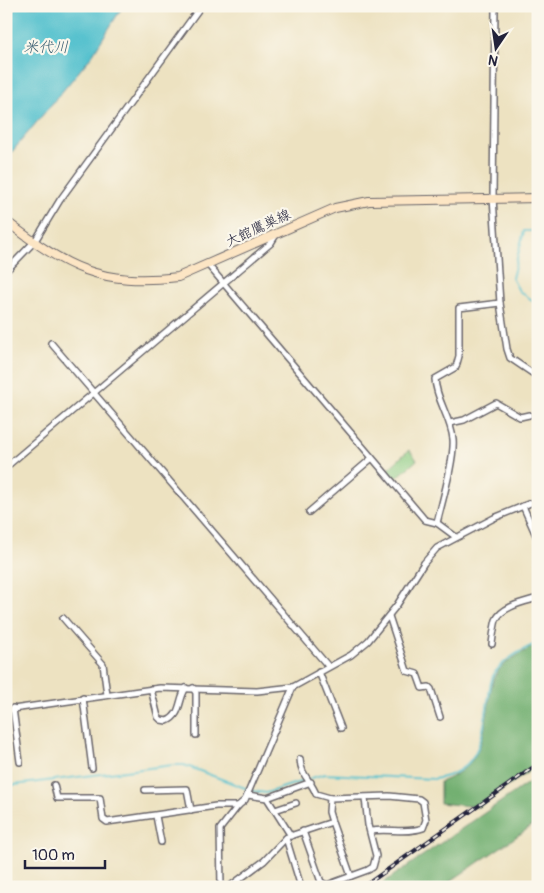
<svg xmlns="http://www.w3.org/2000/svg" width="544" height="893" font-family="Pangolin,'Klee One',sans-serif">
  <rect width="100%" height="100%" fill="#fbf7ec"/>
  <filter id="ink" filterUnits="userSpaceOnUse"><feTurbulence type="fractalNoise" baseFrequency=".02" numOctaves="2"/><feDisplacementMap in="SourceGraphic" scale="10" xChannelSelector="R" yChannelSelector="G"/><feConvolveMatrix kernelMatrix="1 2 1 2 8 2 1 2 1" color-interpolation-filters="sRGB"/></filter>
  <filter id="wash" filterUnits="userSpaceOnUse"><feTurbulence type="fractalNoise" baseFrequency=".0096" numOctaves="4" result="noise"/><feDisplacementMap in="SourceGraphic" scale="20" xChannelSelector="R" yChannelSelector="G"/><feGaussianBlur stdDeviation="1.12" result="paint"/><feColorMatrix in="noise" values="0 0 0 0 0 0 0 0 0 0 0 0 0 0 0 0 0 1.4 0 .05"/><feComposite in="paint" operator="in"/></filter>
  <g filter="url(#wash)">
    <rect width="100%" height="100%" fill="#ede2c1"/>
    <path fill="#8ccb82" stroke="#57765e" d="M409,450L417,460L394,480L386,471Z"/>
    <g fill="#71af70" stroke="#4a6856">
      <path d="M538,644V765L478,807L440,803V782C483,766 483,738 490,699C491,690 492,680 497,673C504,660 525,652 538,644Z"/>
      <path d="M538,776V822L535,824L442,887H377Z"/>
    </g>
    <path fill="#55c1ce" stroke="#3c7284" d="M17,6H123L91,57L6,159V22Z"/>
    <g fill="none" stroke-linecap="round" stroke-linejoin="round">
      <g stroke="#55c1ce" stroke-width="2">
        <path d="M538,231H524L512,278L519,291L538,304"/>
        <path d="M6,786L173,765H184L253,791L266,793L324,774L434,779C482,772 482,735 489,695C490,687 491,676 497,670C507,657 524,650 538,642"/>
      </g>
    </g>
  </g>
  <g filter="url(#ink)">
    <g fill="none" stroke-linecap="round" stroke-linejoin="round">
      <defs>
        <g id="street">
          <path d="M495,6L493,198L500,303L507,349L510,358L538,377"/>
          <path d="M208,265L425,520L437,523L456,537"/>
          <path d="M6,271L35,241L60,200L201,6"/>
          <path d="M51,343L328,666"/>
          <path d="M450,423L464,420L496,403L520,417L529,415"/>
          <path d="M6,467L271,243L276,235"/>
          <path d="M523,506L538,540"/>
          <path d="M309,512L372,458"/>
          <path d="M437,523C442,502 455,458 453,439C451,418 436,400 435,379L456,367L459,356V308L500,303"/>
          <path d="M389,616L407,671L417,674L422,688L429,687L431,689L440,717"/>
          <path d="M63,618L103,664L107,695"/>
          <path d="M492,644C493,636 494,627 496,620C502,606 525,602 538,598"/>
          <path d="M319,672L341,728"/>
          <path d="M193,688L196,693V735"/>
          <path d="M151,689L158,717L161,720L167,721C182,715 178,699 186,688"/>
          <path d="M83,698L92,768"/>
          <path d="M13,708L20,762"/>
          <path d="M6,710L160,688L257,691L293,687L351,655L368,641L397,605L424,563L437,548L494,518L538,500"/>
          <path d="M300,759C301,776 310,779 316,794L330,798"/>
          <path d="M54,785L57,798H100L103,819L107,822L216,806H238"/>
          <path d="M145,790L187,789L191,810"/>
          <path d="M248,795L267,798L291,836"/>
          <path d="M267,798L311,782"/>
          <path d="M275,810L296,803"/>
          <path d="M156,816L161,842"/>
          <path d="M332,822L351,876"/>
          <path d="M303,831L321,882L327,885L368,870L373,867L376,856L368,825L365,798"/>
          <path d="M286,838L301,887"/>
          <path d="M221,887L220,829L238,806L245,800L293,687"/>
          <path d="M229,887L264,861L287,837L332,822L329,812L330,798L389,796L419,799L423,802L426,820L423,828C407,834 388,828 371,831"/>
        </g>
        <path id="secondary" d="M6,221C67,268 100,286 178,277L335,208L369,201L538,198"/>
      </defs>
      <use href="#street" stroke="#69656a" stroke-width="8"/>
      <use href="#secondary" stroke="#69656a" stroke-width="10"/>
      <use href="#street" stroke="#fff" stroke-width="5"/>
      <use href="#secondary" stroke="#fce5c4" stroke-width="8"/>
      <defs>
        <path id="rail" d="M363,887L538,764"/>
      </defs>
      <use href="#rail" stroke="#22223b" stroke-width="4"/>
      <use href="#rail" stroke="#fbf7ec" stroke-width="2" stroke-dasharray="5.5" stroke-linecap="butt"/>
    </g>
  </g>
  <g text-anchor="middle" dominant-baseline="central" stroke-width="4.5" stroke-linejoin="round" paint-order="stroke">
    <g font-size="14" fill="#22223b" stroke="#fbf7ec">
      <text transform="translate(258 228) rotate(-25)">大館鷹巣線</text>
    </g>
    <g font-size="15" font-style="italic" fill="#345a6e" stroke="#fbf7ec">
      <text x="46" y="47">米代川</text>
    </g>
  </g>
  <rect width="544" height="893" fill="none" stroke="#fbf7ec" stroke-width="25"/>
  <g transform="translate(496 48) rotate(193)" stroke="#fbf7ec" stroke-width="4" paint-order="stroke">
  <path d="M0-4L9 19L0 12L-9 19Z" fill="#22223b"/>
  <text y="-8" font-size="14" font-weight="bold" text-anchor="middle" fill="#22223b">N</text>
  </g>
  <path d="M25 860v8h80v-8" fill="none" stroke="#22223b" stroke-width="2.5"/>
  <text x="32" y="860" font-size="15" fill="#22223b" stroke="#fbf7ec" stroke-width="4" paint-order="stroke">100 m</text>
</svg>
